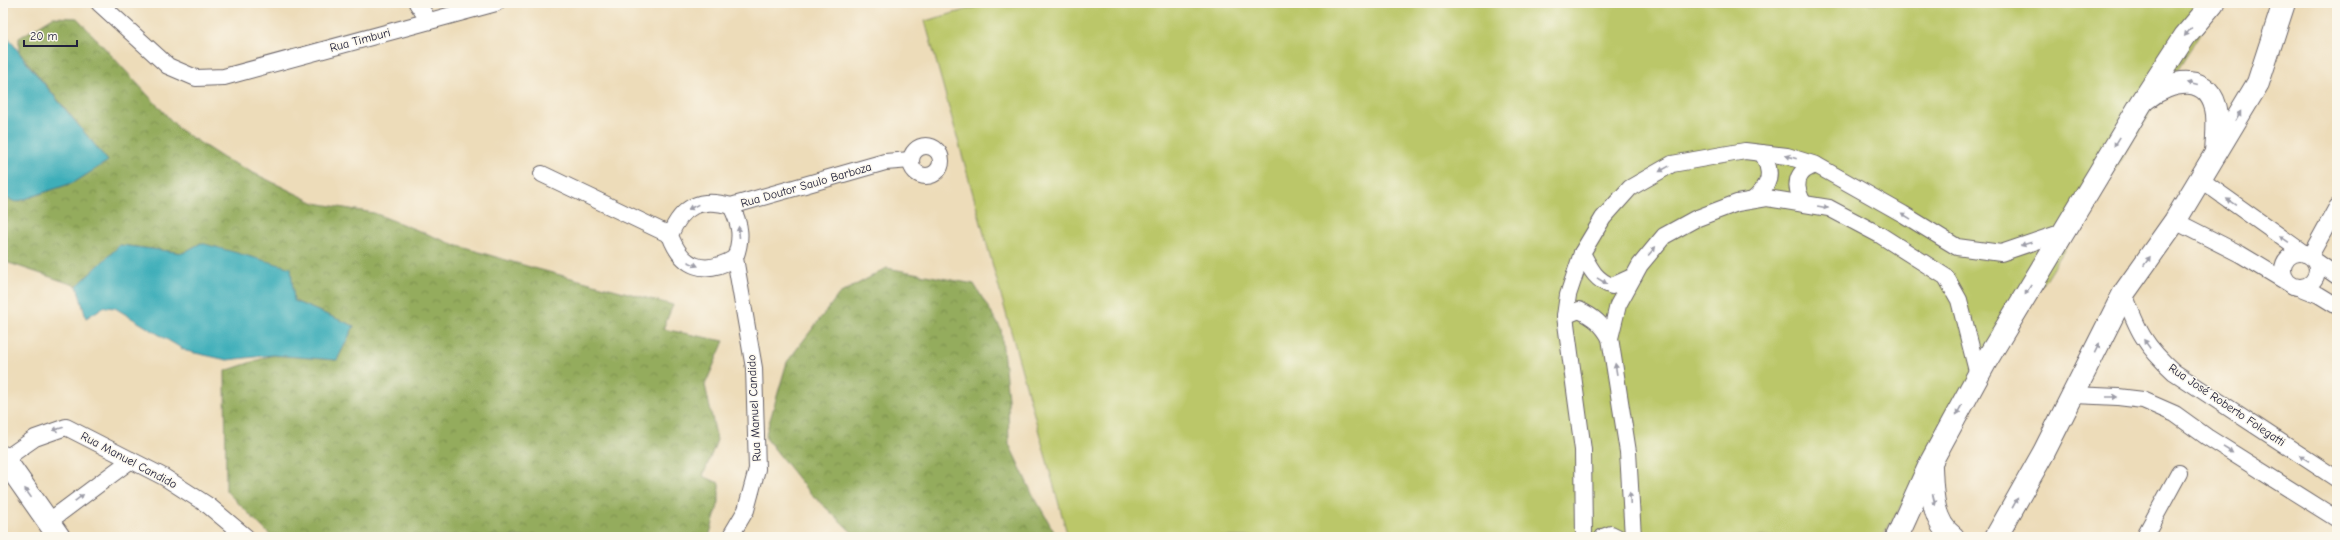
<svg xmlns="http://www.w3.org/2000/svg" width="2340" height="540" font-family="'Comic Neue',sans-serif">
  <defs>
    <pattern id="forest-crowns" width="20" height="18" patternUnits="userSpaceOnUse"><rect width="20" height="18" fill="#94ac5d"/><path d="M2 6a3 3 0 1 1 6 0M12 15a3 3 0 1 1 6 0" fill="none" stroke="#788c4e"/></pattern>
  </defs>
  <rect width="100%" height="100%" fill="#fbf7ec"/>
  <filter id="ink" filterUnits="userSpaceOnUse"><feTurbulence type="fractalNoise" baseFrequency=".025" numOctaves="2"/><feDisplacementMap in="SourceGraphic" scale="8" xChannelSelector="R" yChannelSelector="G"/><feConvolveMatrix kernelMatrix="1 2 1 2 8 2 1 2 1" color-interpolation-filters="sRGB"/></filter>
  <filter id="wash" filterUnits="userSpaceOnUse"><feTurbulence type="fractalNoise" baseFrequency=".012" numOctaves="4" result="noise"/><feDisplacementMap in="SourceGraphic" scale="16" xChannelSelector="R" yChannelSelector="G"/><feGaussianBlur stdDeviation="0.9" result="paint"/><feColorMatrix in="noise" values="0 0 0 0 0 0 0 0 0 0 0 0 0 0 0 0 0 1.4 0 .05"/><feComposite in="paint" operator="in"/></filter>
  <g filter="url(#wash)">
    <rect width="100%" height="100%" fill="#eddcb9"/>
    <path fill="#bbc769" stroke="#6e7452" d="M991,3H2220L1882,537H1068L925,21Z"/>
    <g fill="url(#forest-crowns)" stroke="#5b674c">
      <path d="M53,17L77,18L180,130L225,159L315,203L374,213L455,245L530,267L673,305L663,329L724,341L705,385L717,440L703,476L719,483V502L709,537H272L226,491L225,371L273,355L337,360L354,326L294,301L201,243L183,253L120,245L77,286L3,261V197L17,202L75,182L108,161L19,52V38Z"/>
      <path d="M887,268L974,284L1001,329L1008,399L1009,444L1031,491L1057,537H857L808,491L765,437L787,362L839,294Z"/>
    </g>
    <g fill="#3daeb9" stroke="#30687a">
      <path d="M3,30L26,62L108,161L75,182L16,202L3,197Z"/>
      <path d="M201,243L291,268L294,301L354,326L337,360L273,355L227,360L186,351L115,308L104,307L86,318L77,286L120,245L183,253Z"/>
    </g>
  </g>
  <g filter="url(#ink)">
    <g fill="none" stroke-linecap="round" stroke-linejoin="round">
      <defs>
        <g id="minor">
          <path d="M99,3L168,66L196,78L224,77L496,3"/>
          <path d="M417,3L429,21"/>
          <circle cx="926" cy="161" r="15"/>
          <path d="M542,174L670,235"/>
          <path d="M2201,180L2305,254"/>
          <path d="M1753,200C1770,185 1774,174 1762,153"/>
          <path d="M1804,204C1793,186 1795,171 1816,165"/>
          <path d="M2175,221L2240,254L2293,286"/>
          <path d="M1582,253C1590,268 1595,280 1612,286L1634,276"/>
          <circle cx="2300" cy="270" r="17"/>
          <path d="M2310,256L2337,207"/>
          <path d="M735,258C704,276 682,268 670,235C682,206 700,197 731,206L885,162L911,160"/>
          <path d="M2314,260L2337,276"/>
          <path d="M2299,287L2319,295L2337,306"/>
          <path d="M2124,293C2137,330 2145,346 2174,372L2337,479"/>
          <path d="M1565,316L1579,310C1594,317 1602,324 1610,338"/>
          <path d="M2074,395L2118,397L2143,400L2175,414L2207,437L2337,519"/>
          <path d="M5,459L35,438L66,427L164,477L209,506L246,537"/>
          <path d="M48,522L131,460"/>
          <path d="M730,537L746,510L757,469L754,368L735,258C742,239 741,225 731,206"/>
          <path d="M1584,537L1583,450L1565,316L1568,295L1582,253L1603,218L1630,188L1672,164L1745,151L1787,156L1816,165L1903,214L1957,247L2001,253L2063,232"/>
          <path d="M1603,537L1611,534L1617,537"/>
          <path d="M1633,537L1628,452L1610,338L1618,305L1640,265L1664,236L1695,219L1737,203L1767,198L1829,208L1880,235L1946,277L1959,300L1978,375"/>
          <path d="M2144,537L2179,473"/>
        </g>
        <g id="secondary">
          <path d="M2145,99C2171,79 2211,71 2217,114C2218,126 2217,140 2216,152"/>
          <path d="M3,457L59,537"/>
          <path d="M1931,467C1932,491 1932,522 1953,537"/>
          <path d="M1897,537L1931,462L1986,361L2142,102L2185,36L2213,3"/>
          <path d="M1996,537L2044,452L2124,293L2175,221L2258,83L2284,3"/>
        </g>
      </defs>
      <use href="#minor" stroke="#696367" stroke-width="18"/>
      <use href="#secondary" stroke="#696367" stroke-width="24"/>
      <use href="#minor" stroke="#fff" stroke-width="16"/>
      <use href="#secondary" stroke="#fff" stroke-width="22"/>
    </g>
    <defs><path id="oneway-solid" d="M-6-.8H1V-3.2L6.5 0L1 3.2V.8H-6Z"/></defs>
    <g fill="#9c9ca7">
      <use href="#oneway-solid" transform="translate(2188 32) rotate(130)"/>
      <use href="#oneway-solid" transform="translate(2192 84) rotate(-166)"/>
      <use href="#oneway-solid" transform="translate(2238 116) rotate(-60)"/>
      <use href="#oneway-solid" transform="translate(2117 142) rotate(122)"/>
      <use href="#oneway-solid" transform="translate(1791 157) rotate(-164)"/>
      <use href="#oneway-solid" transform="translate(1664 169) rotate(151)"/>
      <use href="#oneway-solid" transform="translate(2231 202) rotate(-145)"/>
      <use href="#oneway-solid" transform="translate(693 207) rotate(154)"/>
      <use href="#oneway-solid" transform="translate(1823 207) rotate(10)"/>
      <use href="#oneway-solid" transform="translate(1906 216) rotate(-148)"/>
      <use href="#oneway-solid" transform="translate(739 232) rotate(-95)"/>
      <use href="#oneway-solid" transform="translate(2284 239) rotate(-145)"/>
      <use href="#oneway-solid" transform="translate(2026 244) rotate(162)"/>
      <use href="#oneway-solid" transform="translate(1652 251) rotate(-50)"/>
      <use href="#oneway-solid" transform="translate(2147 261) rotate(-55)"/>
      <use href="#oneway-solid" transform="translate(693 264) rotate(22)"/>
      <use href="#oneway-solid" transform="translate(1602 281) rotate(31)"/>
      <use href="#oneway-solid" transform="translate(2028 290) rotate(121)"/>
      <use href="#oneway-solid" transform="translate(2147 344) rotate(-126)"/>
      <use href="#oneway-solid" transform="translate(2097 348) rotate(-64)"/>
      <use href="#oneway-solid" transform="translate(1616 369) rotate(-99)"/>
      <use href="#oneway-solid" transform="translate(2112 397)"/>
      <use href="#oneway-solid" transform="translate(1959 410) rotate(119)"/>
      <use href="#oneway-solid" transform="translate(58 429) rotate(164)"/>
      <use href="#oneway-solid" transform="translate(2228 450) rotate(32)"/>
      <use href="#oneway-solid" transform="translate(2304 458) rotate(-147)"/>
      <use href="#oneway-solid" transform="translate(28 493) rotate(-125)"/>
      <use href="#oneway-solid" transform="translate(79 498) rotate(-37)"/>
      <use href="#oneway-solid" transform="translate(1630 498) rotate(-93)"/>
      <use href="#oneway-solid" transform="translate(1934 500) rotate(76)"/>
      <use href="#oneway-solid" transform="translate(2015 503) rotate(-61)"/>
    </g>
  </g>
  <g text-anchor="middle" dominant-baseline="central" stroke-width="3" stroke-linejoin="round" paint-order="stroke">
    <g font-size="12" fill="#22223b" stroke="#fbf7ec">
      <text transform="translate(360 40) rotate(-15)">Rua Timburi</text>
      <text transform="translate(806 185) rotate(-16)">Rua Doutor Saulo Barboza</text>
      <text transform="translate(2227 405) rotate(34)">Rua José Roberto Folegatti</text>
      <text transform="translate(754 408) rotate(-93)">Rua Manuel Candido</text>
      <text transform="translate(129 460) rotate(28)">Rua Manuel Candido</text>
    </g>
  </g>
  <rect width="2340" height="540" fill="none" stroke="#fbf7ec" stroke-width="16"/>
  <path d="M24 40v6h53v-6" fill="none" stroke="#22223b" stroke-width="2"/>
  <text x="30" y="40" font-size="12" fill="#22223b" stroke="#fbf7ec" stroke-width="3" paint-order="stroke">20 m</text>
</svg>
